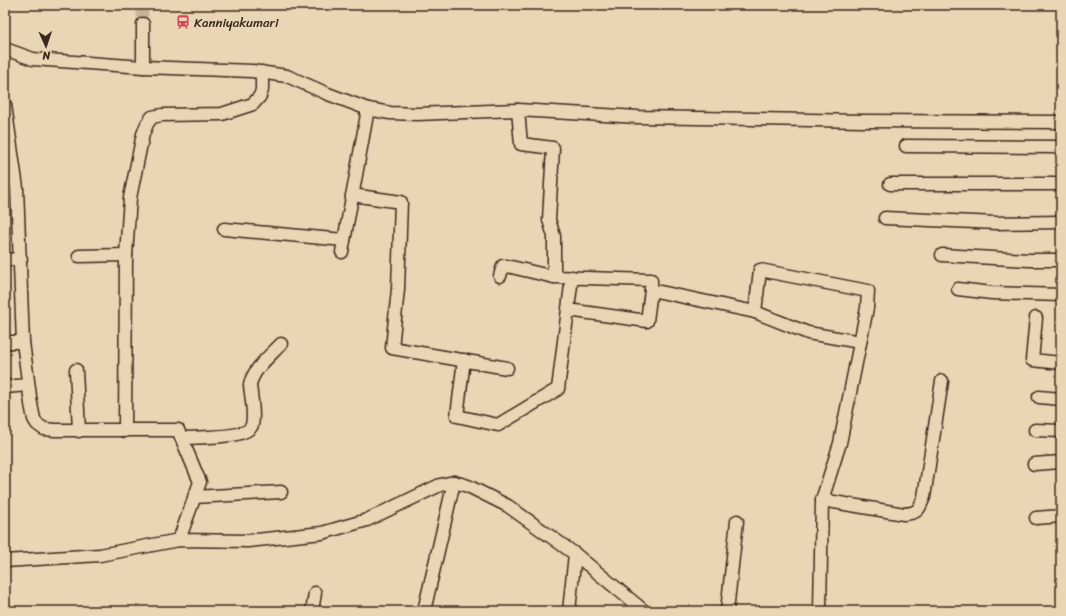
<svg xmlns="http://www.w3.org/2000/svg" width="1066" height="616" font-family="Sriracha,sans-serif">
  <rect width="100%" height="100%" fill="#ead5b4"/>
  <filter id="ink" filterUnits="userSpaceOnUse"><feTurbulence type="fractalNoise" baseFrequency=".025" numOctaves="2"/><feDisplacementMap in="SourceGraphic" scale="8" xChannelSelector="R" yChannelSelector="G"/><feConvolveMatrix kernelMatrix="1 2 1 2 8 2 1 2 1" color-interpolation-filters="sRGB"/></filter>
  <g filter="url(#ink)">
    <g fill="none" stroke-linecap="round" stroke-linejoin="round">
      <path stroke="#c7b396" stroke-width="12" stroke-dasharray="12 6" stroke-linecap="butt" d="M142,5L143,24"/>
      <defs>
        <g id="minor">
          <path d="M143,24V67"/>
          <path d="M5,49L33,59L143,67L252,71L287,76L328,94L368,109L390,113L417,114L518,110L638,117L863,121L1061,122"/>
          <path d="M5,105L17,188L23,342L31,404L34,419L37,424L44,429L55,430H178L200,482L179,540"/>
          <path d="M518,110L521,144L553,148L549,220L554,236V277L651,280V290L755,312L760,270L868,291L867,308L840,443L822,500L820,611"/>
          <path d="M906,146L1061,147"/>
          <path d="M890,184H1061"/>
          <path d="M352,195L401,202L398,289L392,348L507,368"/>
          <path d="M885,218L997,223L1061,222"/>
          <path d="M224,229L344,240"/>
          <path d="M342,252L368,109"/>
          <path d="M126,255L130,198L143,134L147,124L152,117L162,115L222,114L253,104L260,96L262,90V72"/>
          <path d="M942,255L1029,260H1061"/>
          <path d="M79,256L126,255L125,431"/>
          <path d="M5,260L21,259"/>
          <path d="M500,276L503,266H507L554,277"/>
          <path d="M958,289L992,293L1061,295"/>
          <path d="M568,310L647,321L651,290"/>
          <path d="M755,312L808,333L860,342"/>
          <path d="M1036,318L1032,360L1061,363"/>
          <path d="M5,342H23"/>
          <path d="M464,360L457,416L498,425L558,389L572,277"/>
          <path d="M76,370L79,431"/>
          <path d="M5,387L28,385"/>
          <path d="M1039,397L1061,399"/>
          <path d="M1035,430L1061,431"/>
          <path d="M182,438C195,437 248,439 252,425C255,415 251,396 250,385C253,369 270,356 281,344"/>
          <path d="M1034,464L1061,462"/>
          <path d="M194,497L281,492"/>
          <path d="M822,500L904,514C918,513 919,510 924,497L942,381"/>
          <path d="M1036,518L1061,516"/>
          <path d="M5,561L100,555L179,540L248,541L322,533L367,520L440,485L454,482L468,486L508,506L575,554L644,611"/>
          <path d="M312,611L315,593"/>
          <path d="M424,611L454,482"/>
          <path d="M569,611L575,554"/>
          <path d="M727,611L737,521"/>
        </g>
      </defs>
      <use href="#minor" stroke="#3b2a1e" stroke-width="15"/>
      <use href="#minor" stroke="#ead5b4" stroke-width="12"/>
      <path stroke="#3b2a1e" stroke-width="3" d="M823,5L1061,7"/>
    </g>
  </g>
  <defs>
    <symbol id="station-bare" viewBox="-9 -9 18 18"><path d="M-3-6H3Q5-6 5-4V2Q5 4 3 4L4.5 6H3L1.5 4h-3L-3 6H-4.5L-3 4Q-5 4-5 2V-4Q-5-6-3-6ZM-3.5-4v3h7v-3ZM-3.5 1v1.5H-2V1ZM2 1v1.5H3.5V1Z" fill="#d1495b" stroke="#ead5b4" stroke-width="2.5" paint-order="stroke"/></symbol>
  </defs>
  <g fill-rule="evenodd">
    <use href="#station-bare" x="173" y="12" width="20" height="20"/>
  </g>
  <g text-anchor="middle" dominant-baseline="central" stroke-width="4" stroke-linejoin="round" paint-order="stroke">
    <g font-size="13" fill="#3b2a1e" stroke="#ead5b4" text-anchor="start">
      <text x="194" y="22">Kanniyakumari</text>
    </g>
  </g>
  <rect width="1066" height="616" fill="none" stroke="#ead5b4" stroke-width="20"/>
  <rect x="10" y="10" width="1046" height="596" fill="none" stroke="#3b2a1e" stroke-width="1.5" filter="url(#ink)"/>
  <g transform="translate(46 46) rotate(177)" stroke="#ead5b4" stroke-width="3" paint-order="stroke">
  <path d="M0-3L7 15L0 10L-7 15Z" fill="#3b2a1e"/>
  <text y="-6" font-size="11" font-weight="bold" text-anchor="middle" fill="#3b2a1e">N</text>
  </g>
</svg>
